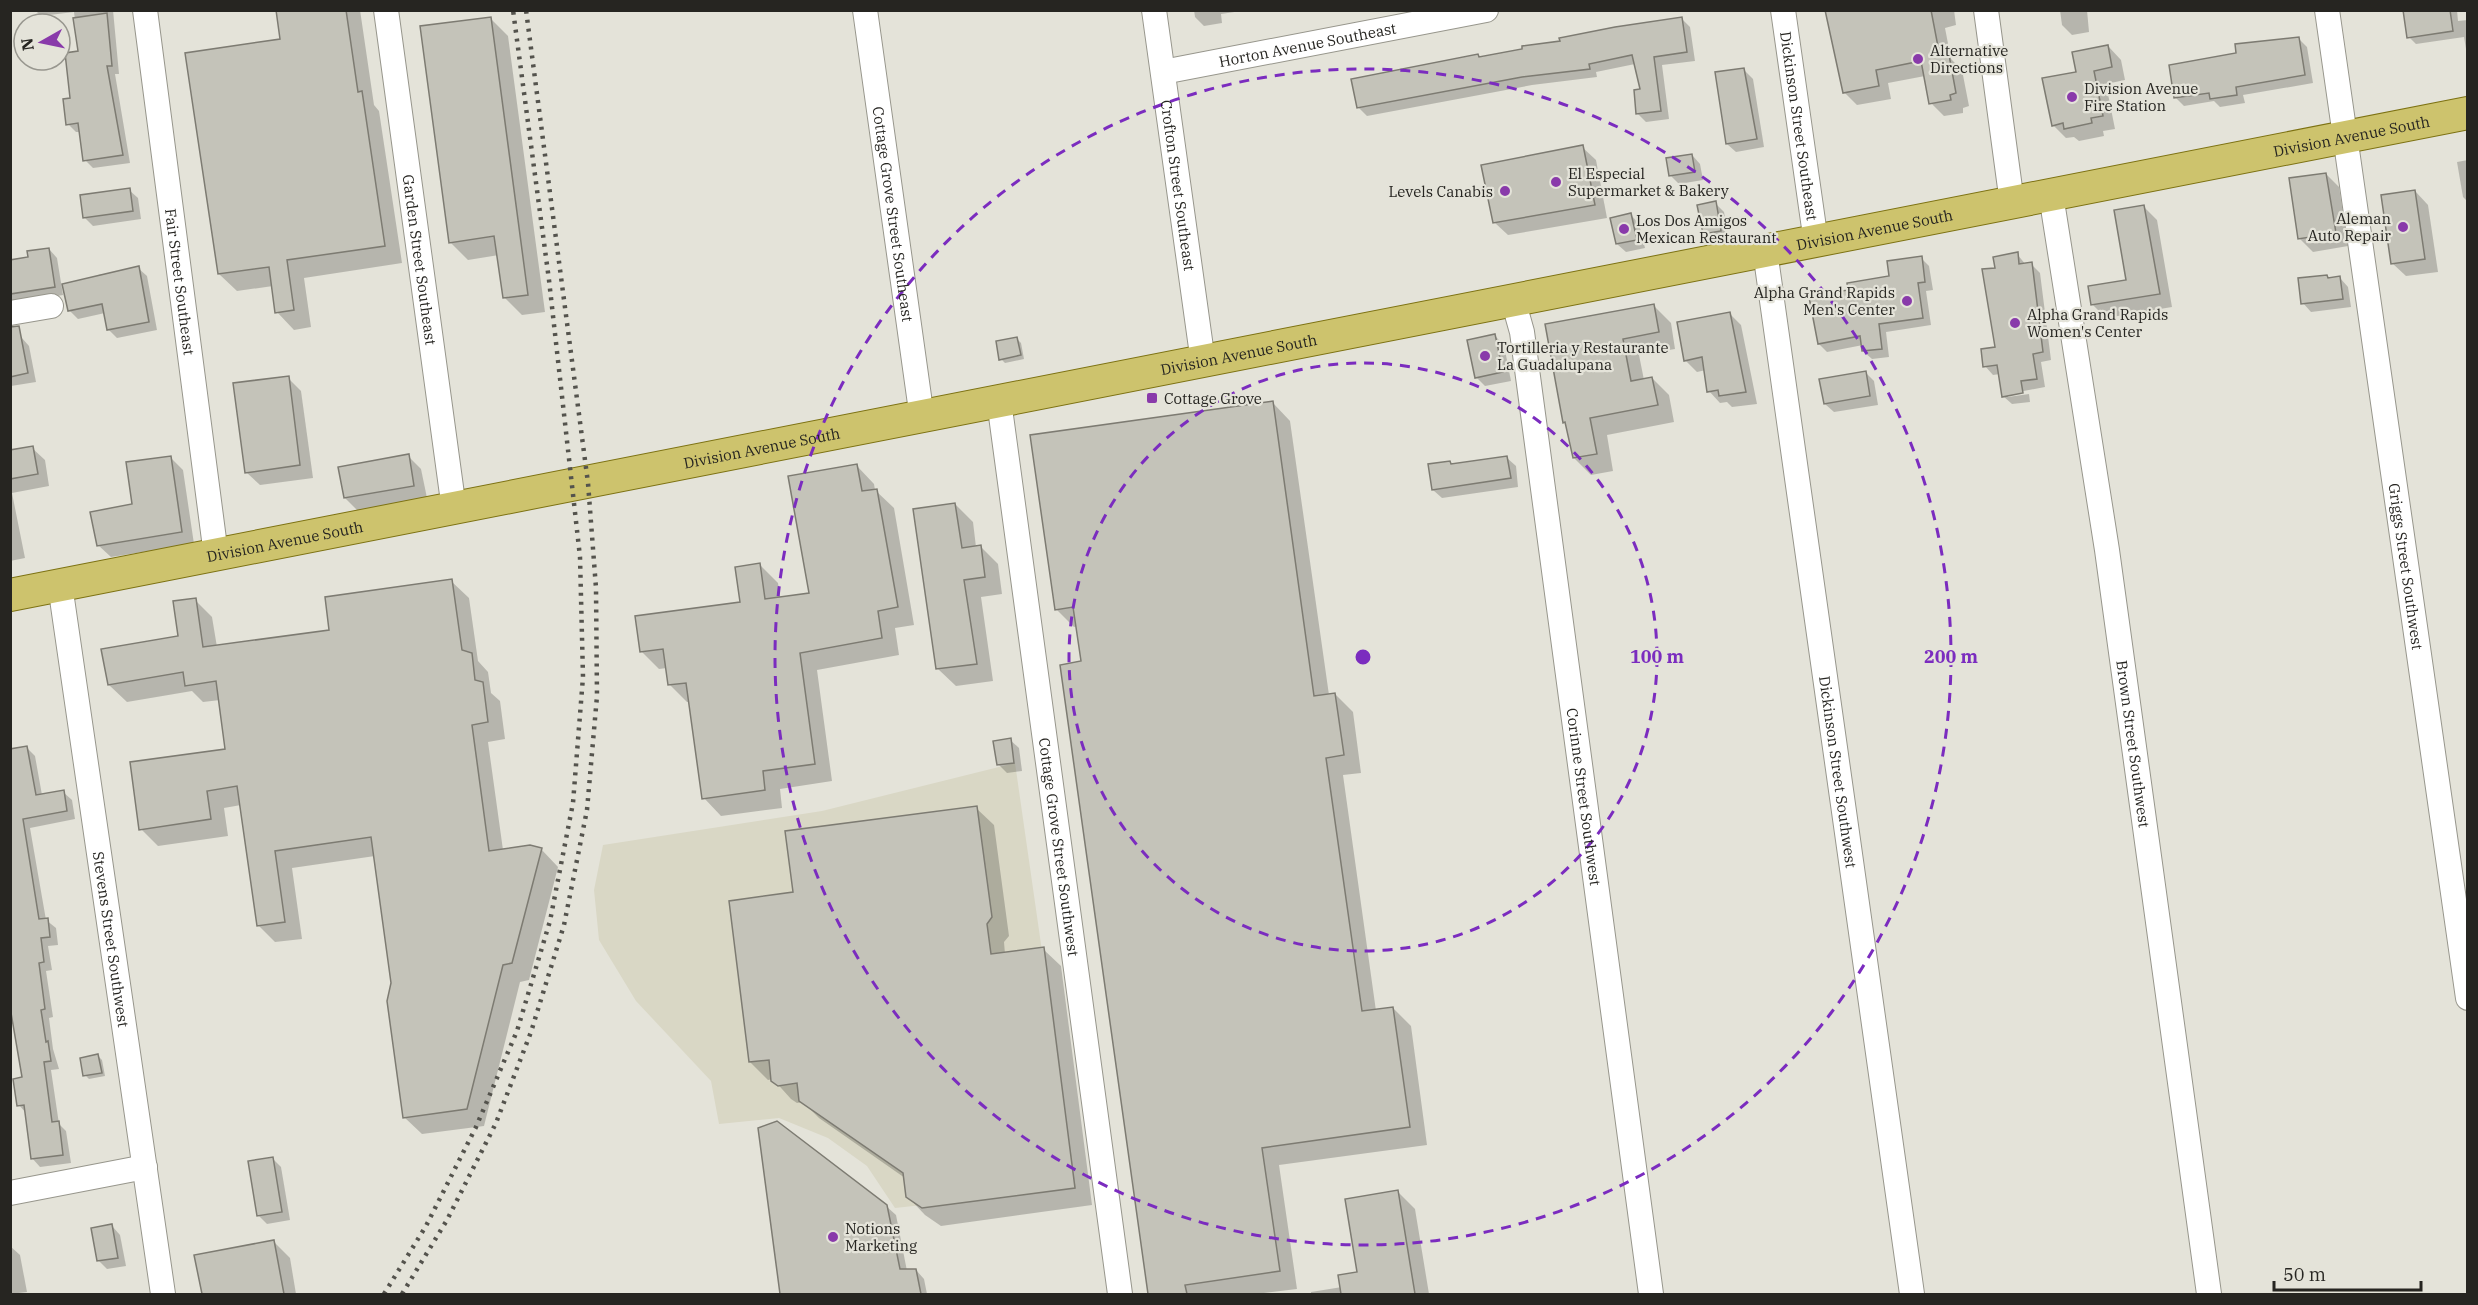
<svg xmlns="http://www.w3.org/2000/svg" width="2478" height="1305" font-family="'IBM Plex Serif',serif">
  <rect width="100%" height="100%" fill="#e4e3d9"/>
  <path fill="#d9d7c5" d="M1015,763L1076,1188L895,1208L867,1166L828,1138L779,1118L719,1124L711,1081L636,1001L599,940L594,890L603,845L822,811Z"/>
  <g fill="#0003">
    <path d="M35,10H113L119,74H115L130,163L93,168L85,160L81,132H76L68,124L79,52L74,12L41,16Z"/>
    <path d="M277,10H360L374,105L379,111L402,263L304,278L311,327L294,330L277,312L273,286L237,291L219,274L281,40Z"/>
    <path d="M1194,10H1248L1221,14L1222,23L1204,26L1195,17Z"/>
    <path d="M1828,10H1954L1956,25L1945,28L1951,59L1962,70L1969,106L1963,108V113L1944,116L1931,103L1925,76L1888,83L1891,99L1857,105L1844,92Z"/>
    <path d="M2060,10H2087L2089,32L2072,35L2062,25Z"/>
    <path d="M2408,10H2457L2458,21L2468,20V61L2464,37L2416,44L2409,37Z"/>
    <path d="M490,18L508,36L545,312L522,315L504,297L499,255L468,260L450,242Z"/>
    <path d="M1681,18L1690,27L1695,61L1662,65L1669,119L1646,122L1637,113L1642,91L1635,64L1596,72L1597,77L1532,85L1367,116L1358,107L1478,55L1480,58Z"/>
    <path d="M2298,38L2307,47L2313,83L2243,95L2245,103L2220,107L2214,101L2184,106L2176,98L2238,54Z"/>
    <path d="M2108,46L2121,60L2125,80L2106,84L2115,129L2103,131L2104,136L2079,141L2074,137L2066,138L2053,125Z"/>
    <path d="M1744,70L1753,79L1764,147L1736,152L1727,144Z"/>
    <path d="M1582,147L1596,160L1607,218L1508,235L1494,222Z"/>
    <path d="M1692,155L1700,164L1703,180L1679,184L1671,176Z"/>
    <path d="M2468,160V202L2463,197L2457,162Z"/>
    <path d="M2326,174L2339,187L2348,246L2313,252L2300,239Z"/>
    <path d="M129,190L138,198L141,219L93,226L85,218Z"/>
    <path d="M2415,191L2428,205L2438,272L2406,276L2392,263Z"/>
    <path d="M1715,203L1724,212L1729,239L1713,242L1704,233Z"/>
    <path d="M2144,207L2157,220L2172,307L2106,318L2093,305L2128,281Z"/>
    <path d="M1631,215L1639,224L1645,248L1626,252L1617,244Z"/>
    <path d="M49,249L57,258L63,295L10,304V261L30,258Z"/>
    <path d="M2017,254L2026,265L2031,264L2040,273L2051,360L2041,362L2045,387L2008,394V397L2029,394L2030,402L2012,404L2003,396L2000,374L1993,375L1985,366L1996,348V269Z"/>
    <path d="M1921,258L1929,266L1933,290L1926,291L1931,325L1886,332L1889,357L1872,359L1863,351V345L1827,352L1819,344L1849,291L1891,277Z"/>
    <path d="M138,268L147,276L157,330L117,338L108,329L105,313L78,319L69,310L99,278L98,275Z"/>
    <path d="M2327,276L2330,279L2340,278L2348,287L2351,307L2311,312L2303,303Z"/>
    <path d="M1653,305L1671,323L1675,349L1639,355L1644,380L1652,378L1669,395L1674,422L1607,435L1613,471L1591,475L1574,458L1567,425L1564,422L1547,325Z"/>
    <path d="M1730,314L1741,325L1757,404L1732,407L1727,402L1720,403L1709,391L1706,370L1697,372L1685,360Z"/>
    <path d="M1495,336L1504,345L1511,381L1485,386L1476,377Z"/>
    <path d="M21,337L29,346L36,382L11,386L10,339Z"/>
    <path d="M1017,339L1021,343L1024,359L1005,363L1001,359Z"/>
    <path d="M1865,372L1874,381L1878,405L1834,412L1825,404Z"/>
    <path d="M288,378L301,391L313,478L260,485L246,472Z"/>
    <path d="M1273,403L1290,421L1329,695L1335,694L1353,712L1361,773L1343,775L1376,1011L1393,1008L1411,1026L1427,1145L1279,1165L1297,1289L1256,1294H1149L1061,666L1083,663L1078,626L1074,627L1056,609Z"/>
    <path d="M32,448L45,460L49,486L12,493L25,558L10,561V452Z"/>
    <path d="M408,456L421,469L427,498L358,511L345,498Z"/>
    <path d="M170,457L183,470L194,544L111,557L98,545L134,505Z"/>
    <path d="M1507,458L1516,466L1518,487L1442,498L1433,490L1450,463L1453,466Z"/>
    <path d="M857,466L874,484L875,490L894,508L914,625L895,628L899,655L817,670L832,781L780,789L782,808L721,816L704,798L690,702H687L669,684L667,668L659,669L641,651L741,603L760,565L778,583L780,598L810,594Z"/>
    <path d="M955,504L973,522L976,547L980,546L998,564L1002,594L981,597L993,681L956,686L938,669Z"/>
    <path d="M451,581L469,598L478,661L488,672L491,693L500,701L505,739L488,742L503,850L541,849L558,867L529,980L520,982L484,1126L422,1134L404,1117L393,983L375,856L292,868L302,939L275,942L258,925L241,805L224,808L228,836L158,846L141,829L227,750L220,700L203,702L192,691L127,702L109,685L179,637L195,600L212,617L217,647L331,631Z"/>
    <path d="M1010,740L1019,748L1022,771L1007,773L998,764Z"/>
    <path d="M27,748L35,756L42,795L63,792L72,800L75,819L30,828L46,920L56,928L58,945L48,946L52,970L46,971L53,1017L49,1018L53,1049L59,1069L51,1070L59,1124L66,1131L71,1163L40,1167L32,1158L26,1113L19,1105L24,1079L10,991Z"/>
    <path d="M976,808L994,825L1009,936L1004,942L1005,954L1043,949L1061,966L1092,1205L941,1226L925,1215L907,1196L905,1178L819,1118L803,1102L797,1103L791,1099L773,1079L768,1080L750,1062L795,894Z"/>
    <path d="M98,1056L102,1060L105,1076L89,1079L85,1075Z"/>
    <path d="M760,1129L886,1206L896,1215L907,1271L916,1270L924,1279L927,1294H781Z"/>
    <path d="M272,1158L281,1167L290,1220L267,1224L258,1215Z"/>
    <path d="M1397,1191L1415,1209L1429,1294H1311V1292L1342,1287L1359,1273Z"/>
    <path d="M112,1226L120,1235L126,1266L107,1269L98,1260Z"/>
    <path d="M273,1241L290,1258L296,1294H203L196,1256Z"/>
    <path d="M10,1246L20,1255L27,1292L10,1294Z"/>
  </g>
  <g fill="#c4c3b9" stroke="#7d7b72" stroke-width="1.5">
    <path d="M276,10H346L358,92L362,91L385,246L287,260L294,310L275,313L269,267L218,274L185,53L280,39Z"/>
    <path d="M1825,10H1931L1940,57L1949,55L1956,93L1950,95L1951,100L1929,104L1921,61L1876,70L1879,86L1843,93Z"/>
    <path d="M2403,10H2450L2453,31L2407,38Z"/>
    <path d="M107,13L112,66H107L123,155L83,161L78,123L66,125L63,99L70,98L65,53L78,51L73,18Z"/>
    <path d="M491,17L528,295L503,298L494,236L449,243L420,26Z"/>
    <path d="M1682,17L1687,52L1654,57L1661,111L1636,114L1634,90L1640,89L1632,55L1589,64L1590,69L1522,77L1357,108L1351,79L1478,54L1479,57L1522,49V46L1560,41L1559,38L1615,27Z"/>
    <path d="M2299,37L2305,75L2236,87L2237,95L2210,99L2209,93L2174,98L2169,65L2236,53L2235,44Z"/>
    <path d="M2108,45L2112,67L2094,71L2103,116L2091,118L2092,123L2064,129L2063,123L2052,126L2042,78L2076,72L2072,52Z"/>
    <path d="M1744,68L1757,139L1726,144L1715,72Z"/>
    <path d="M1583,145L1595,205L1493,223L1481,165Z"/>
    <path d="M1692,154L1695,172L1669,176L1666,158Z"/>
    <path d="M2326,173L2336,233L2298,239L2289,178Z"/>
    <path d="M130,188L133,211L83,218L80,195Z"/>
    <path d="M2415,190L2425,259L2391,264L2381,195Z"/>
    <path d="M1716,201L1721,231L1703,234L1697,205Z"/>
    <path d="M2144,205L2160,294L2091,305L2088,286L2126,280L2114,210Z"/>
    <path d="M1631,213L1637,240L1616,244L1610,218Z"/>
    <path d="M49,248L55,287L10,294V260L28,257L27,251Z"/>
    <path d="M2018,252L2019,264L2032,262L2043,352L2033,354L2037,379L2021,381L2023,393L2002,397L1997,365L1983,367L1981,349L1995,347L1982,269L1995,268L1993,257Z"/>
    <path d="M1922,256L1925,282L1918,283L1923,318L1879,324L1882,349L1862,351L1860,336L1818,344L1809,297L1848,290L1847,283L1889,276L1887,261Z"/>
    <path d="M139,266L149,322L107,330L102,304L68,311L62,284Z"/>
    <path d="M2327,275L2328,278L2340,276L2343,299L2301,304L2298,278Z"/>
    <path d="M1654,304L1659,332L1623,339L1631,381L1652,377L1658,405L1590,418L1597,454L1573,458L1565,422L1563,423L1545,324Z"/>
    <path d="M1730,312L1746,392L1719,396L1718,390L1707,392L1702,357L1684,361L1677,322Z"/>
    <path d="M19,326L28,373L10,377V327Z"/>
    <path d="M1495,334L1503,372L1475,378L1467,340Z"/>
    <path d="M1017,337L1021,355L999,360L996,341Z"/>
    <path d="M1866,371L1870,396L1824,404L1819,379Z"/>
    <path d="M289,376L300,465L245,473L233,383Z"/>
    <path d="M1273,401L1314,696L1335,693L1344,755L1326,758L1362,1011L1393,1007L1410,1127L1262,1148L1280,1271L1185,1285L1187,1294H1148L1060,665L1081,661L1073,607L1055,610L1030,435Z"/>
    <path d="M33,446L38,474L10,479V450Z"/>
    <path d="M409,454L414,486L344,498L338,467Z"/>
    <path d="M171,456L182,532L97,546L90,512L132,504L126,462Z"/>
    <path d="M1507,456L1511,478L1432,490L1428,464L1450,461L1451,464Z"/>
    <path d="M857,464L862,491L877,489L898,607L878,611L882,638L800,653L815,764L763,771L765,790L702,799L686,683L668,685L663,649L640,652L635,616L740,602L735,567L760,563L765,599L809,593L788,476Z"/>
    <path d="M955,503L962,548L981,545L985,577L964,580L977,664L936,669L913,509Z"/>
    <path d="M452,579L462,650L472,653L475,680L483,682L488,722L472,725L489,851L530,845L542,848L512,963L503,965L467,1109L403,1118L387,1001L391,983L371,837L275,851L285,922L257,926L237,786L207,791L211,819L139,830L130,762L225,749L216,681L185,686L183,672L108,685L101,649L178,636L173,601L196,598L203,647L329,630L325,597Z"/>
    <path d="M1011,738L1014,763L997,765L993,741Z"/>
    <path d="M27,746L36,795L64,790L67,811L23,819L39,919L48,918L50,937L41,938L44,962L39,963L45,1009L41,1010L46,1042L48,1041L51,1061L44,1062L52,1122L59,1121L63,1155L31,1159L24,1105L17,1106L13,1079L22,1077L10,1007V749Z"/>
    <path d="M977,806L992,917L987,924L991,954L1044,947L1075,1188L922,1208L906,1197L903,1173L799,1101L797,1083L778,1086L771,1081L769,1060L749,1062L729,901L793,892L785,831Z"/>
    <path d="M98,1054L102,1073L83,1076L80,1058Z"/>
    <path d="M777,1121L887,1205L900,1269H916L921,1294H780L758,1128Z"/>
    <path d="M273,1157L282,1212L257,1216L248,1161Z"/>
    <path d="M1398,1190L1415,1294H1341L1338,1275L1357,1272L1345,1199Z"/>
    <path d="M112,1224L118,1258L97,1261L91,1228Z"/>
    <path d="M274,1240L284,1294H202L194,1255Z"/>
  </g>
  <g fill="none" stroke-linecap="round" stroke-linejoin="round">
    <defs>
      <g id="minor">
        <path id="s1" d="M145,10L216,555"/>
        <path id="s2" d="M386,10L454,509"/>
        <path id="s3" d="M865,10L922,418"/>
        <path id="s4" d="M1154,10L1203,362"/>
        <path id="s5" d="M1783,10L1816,242"/>
        <path d="M1986,10L2012,203"/>
        <path id="s6" d="M2327,10L2468,998"/>
        <path id="s7" d="M1163,72L1486,10"/>
        <path id="s8" d="M2051,195L2107,550L2209,1294"/>
        <path id="s9" d="M1765,251L1912,1294"/>
        <path id="s10" d="M1513,300L1522,332L1651,1294"/>
        <path d="M10,313L51,306"/>
        <path id="s11" d="M999,401L1120,1294"/>
        <path id="s12" d="M60,585L163,1294"/>
        <path d="M10,1193L145,1167"/>
      </g>
      <g id="major">
        <path id="s13" d="M10,595L2468,113"/>
      </g>
    </defs>
    <use href="#minor" stroke="#97968c" stroke-width="26"/>
    <use href="#major" stroke="#7d7213" stroke-width="34"/>
    <use href="#minor" stroke="#fff" stroke-width="24"/>
    <use href="#major" stroke="#cdc36d" stroke-width="32"/>
    <g stroke="#54534d" stroke-width="4.5" stroke-dasharray="3 6" stroke-linecap="butt">
      <path d="M384,1294L426,1226L476,1127L517,1031L550,921L573,803L583,677L580,557L549,280L513,10"/>
      <path d="M402,1294L447,1220L496,1123L531,1032L564,925L587,810L597,696L596,588L588,483L526,10"/>
    </g>
  </g>
  <g fill="none" stroke="#7b2cbf" stroke-width="3" stroke-dasharray="10 8">
    <circle cx="1363" cy="657" r="294"/>
    <circle cx="1363" cy="657" r="588"/>
  </g>
  <g fill="#893aaa" stroke="#e4e3d9" stroke-width="2">
    <circle cx="1918" cy="59" r="6"/>
    <circle cx="2072" cy="97" r="6"/>
    <circle cx="1556" cy="182" r="6"/>
    <circle cx="1505" cy="191" r="6"/>
    <circle cx="2403" cy="227" r="6"/>
    <circle cx="1624" cy="229" r="6"/>
    <circle cx="1907" cy="301" r="6"/>
    <circle cx="2015" cy="323" r="6"/>
    <circle cx="1485" cy="356" r="6"/>
    <rect x="1146" y="392" width="12" height="12" rx="3"/>
    <circle cx="833" cy="1237" r="6"/>
  </g>
  <g text-anchor="middle" dominant-baseline="central" stroke-width="4.5" stroke-linejoin="round" paint-order="stroke">
    <g font-size="15" fill="#262521" stroke="#e4e3d9">
      <text stroke="none"><textPath href="#s7" startOffset="147">Horton Avenue Southeast</textPath></text>
      <text stroke="none"><textPath href="#s5" startOffset="117">Dickinson Street Southeast</textPath></text>
      <text stroke="none"><textPath href="#s13" startOffset="2386">Division Avenue South</textPath></text>
      <text stroke="none"><textPath href="#s4" startOffset="177">Crofton Street Southeast</textPath></text>
      <text stroke="none"><textPath href="#s3" startOffset="206">Cottage Grove Street Southeast</textPath></text>
      <text stroke="none"><textPath href="#s13" startOffset="1900">Division Avenue South</textPath></text>
      <text stroke="none"><textPath href="#s2" startOffset="252">Garden Street Southeast</textPath></text>
      <text stroke="none"><textPath href="#s1" startOffset="274">Fair Street Southeast</textPath></text>
      <text stroke="none"><textPath href="#s13" startOffset="1252">Division Avenue South</textPath></text>
      <text stroke="none"><textPath href="#s13" startOffset="766">Division Avenue South</textPath></text>
      <text stroke="none"><textPath href="#s13" startOffset="280">Division Avenue South</textPath></text>
      <text stroke="none"><textPath href="#s6" startOffset="562">Griggs Street Southwest</textPath></text>
      <text stroke="none"><textPath href="#s8" startOffset="555">Brown Street Southwest</textPath></text>
      <text stroke="none"><textPath href="#s9" startOffset="526">Dickinson Street Southwest</textPath></text>
      <text stroke="none"><textPath href="#s10" startOffset="502">Corinne Street Southwest</textPath></text>
      <text stroke="none"><textPath href="#s11" startOffset="450">Cottage Grove Street Southwest</textPath></text>
      <text stroke="none"><textPath href="#s12" startOffset="358">Stevens Street Southwest</textPath></text>
    </g>
    <g font-size="15" fill="#262521" stroke="#e4e3d9" text-anchor="start">
      <text x="1930" y="50">Alternative<tspan x="1930" dy="17">Directions</tspan></text>
      <text x="2084" y="88">Division Avenue<tspan x="2084" dy="17">Fire Station</tspan></text>
      <text x="1568" y="173">El Especial<tspan x="1568" dy="17">Supermarket &amp; Bakery</tspan></text>
      <text x="1493" y="191" text-anchor="end">Levels Canabis</text>
      <text x="2391" y="218" text-anchor="end">Aleman<tspan x="2391" dy="17">Auto Repair</tspan></text>
      <text x="1636" y="220">Los Dos Amigos<tspan x="1636" dy="17">Mexican Restaurant</tspan></text>
      <text x="1895" y="292" text-anchor="end">Alpha Grand Rapids<tspan x="1895" dy="17">Men's Center</tspan></text>
      <text x="2027" y="314">Alpha Grand Rapids<tspan x="2027" dy="17">Women's Center</tspan></text>
      <text x="1497" y="347">Tortilleria y Restaurante<tspan x="1497" dy="17">La Guadalupana</tspan></text>
      <text x="1164" y="398">Cottage Grove</text>
      <text x="845" y="1228">Notions<tspan x="845" dy="17">Marketing</tspan></text>
    </g>
  </g>
  <circle cx="1363" cy="657" r="9" fill="#7b2cbf" stroke="#e4e3d9" stroke-width="3"/>
  <g font-size="18" text-anchor="middle" font-weight="bold" fill="#7b2cbf" stroke="#e4e3d9" stroke-width="4.5" stroke-linejoin="round" paint-order="stroke">
    <text x="1657" y="663">100 m</text>
    <text x="1951" y="663">200 m</text>
  </g>
  <rect width="2478" height="1305" fill="none" stroke="#262521" stroke-width="24"/>
  <g transform="translate(42 42) rotate(261)"><circle r="28" fill="#e4e3d9" stroke="#98978f" stroke-width="1.5"/>
  <path d="M0-4.5L10 22L0 15L-10 22Z" fill="#893aaa"/>
  <text y="-9" font-size="16" font-weight="bold" text-anchor="middle" fill="#262521">N</text>
  </g>
  <path d="M2274 1281v9h147v-9" fill="none" stroke="#262521" stroke-width="3"/>
  <text x="2283" y="1281" font-size="18" fill="#262521" stroke="#e4e3d9" stroke-width="4.5" paint-order="stroke">50 m</text>
</svg>
